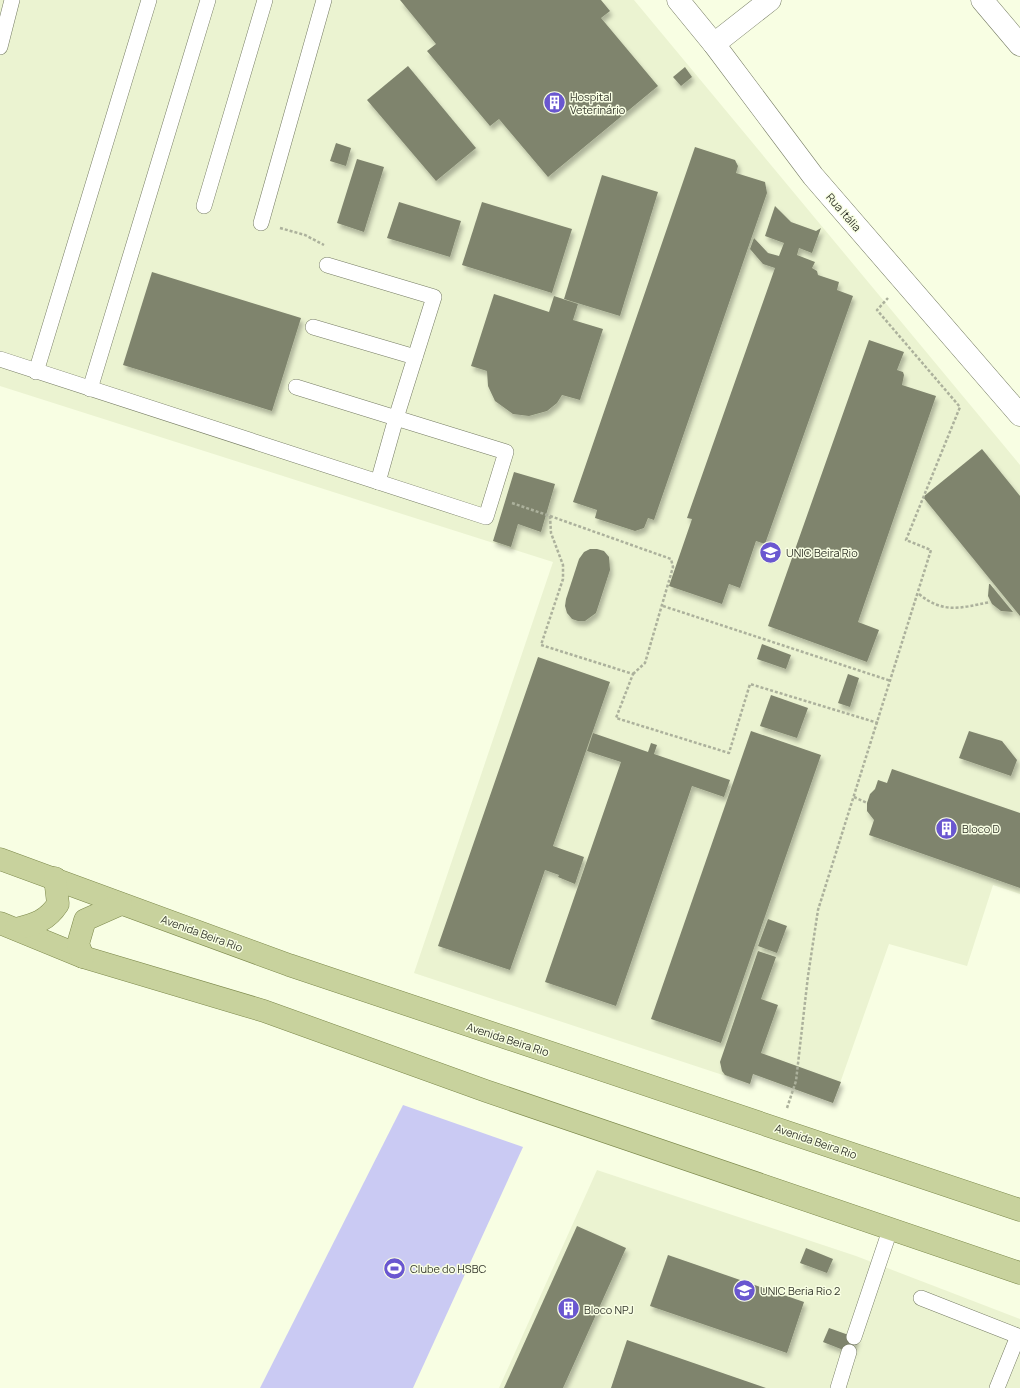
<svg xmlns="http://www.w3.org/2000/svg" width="1020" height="1388" font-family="Manrope,sans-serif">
  <defs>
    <filter id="shadow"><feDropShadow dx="2.5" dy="4.5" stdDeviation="2" flood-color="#0004"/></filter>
  </defs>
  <rect width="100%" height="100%" fill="#f8fee3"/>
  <g fill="#ebf3d1">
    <path d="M0,0H634L1020,465V894L993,885L967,966L889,944L833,1103L753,1074L750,1084L414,973L553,562L0,386Z"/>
    <path d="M597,1170L856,1256L1020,1319V1388H499Z"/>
  </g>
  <path fill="#cacaf3" d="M403,1105L523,1147L413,1388H260Z"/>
  <g fill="#7f846d" filter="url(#shadow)">
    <path d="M400,0H601L610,11L601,18L658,86L548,177L499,119L490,126L427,51L436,44Z"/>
    <path d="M408,66L476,148L436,181L367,100Z"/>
    <path d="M685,67L692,77L681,86L673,77Z"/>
    <path d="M336,143L351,148L346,166L330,161Z"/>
    <path d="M695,147L735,160L738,166L736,173L765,182L767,193L654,520L648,518L644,528L635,531L595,518L597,510L573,502Z"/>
    <path d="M357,159L384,167L364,232L337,223Z"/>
    <path d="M602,175L658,192L620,316L564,299Z"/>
    <path d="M399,202L461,221L450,257L387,238Z"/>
    <path d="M482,202L572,229L552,293L462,265Z"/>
    <path d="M775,206L791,222L816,231L821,228L812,253L799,248L797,255L815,262L812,268L817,271L818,275L839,282L837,290L853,296L765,544L756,541L740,588L729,584L722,604L669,586L692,519L687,518L775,268L763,264L750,249L754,238L768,253L779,256L784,243L765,236Z"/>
    <path d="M152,272L301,318L272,411L123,365Z"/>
    <path d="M494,294L549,312L554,296L578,304L573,320L603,329L580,400L562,395L557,403L547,411L529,416L513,414L495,401L488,386L487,371L471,366Z"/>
    <path d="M869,340L904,352L897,370L903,372L904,375L902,385L936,396L858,622L879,630L867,662L768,626Z"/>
    <path d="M982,449L1020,496V616L923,497Z"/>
    <path d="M514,472L555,484L541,532L518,524L511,547L493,541Z"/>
    <path d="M590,549H597L604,551L609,557L610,570L596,613L585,621H578L572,619L567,613L565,606L566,599L579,559L584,552Z"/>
    <path d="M989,584H990L1013,612L1001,611L992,604L988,596Z"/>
    <path d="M762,644L791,655L786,669L757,659Z"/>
    <path d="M538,657L610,682L553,846L584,857L575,884L558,877L559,875L545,870L510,970L438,946Z"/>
    <path d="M848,674L859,678L850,707L838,703Z"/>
    <path d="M771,695L808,708L797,738L760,726Z"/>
    <path d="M751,731L821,755L721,1043L651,1019Z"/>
    <path d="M969,731L1002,741L1017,760L1011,776L959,758Z"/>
    <path d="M593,733L648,752L651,743L657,745L654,754L730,780L724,797L692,786L616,1006L545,982L621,762L587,751Z"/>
    <path d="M892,769L1020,813V888L869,835L874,820L867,811V803L870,794L875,789L878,780L887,783Z"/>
    <path d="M768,919L787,926L777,953L758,946Z"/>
    <path d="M758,951L776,957L761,999L778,1005L761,1053L841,1082L833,1103L753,1074L750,1084L725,1075L722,1071L720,1062Z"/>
    <path d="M577,1226L626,1248L563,1388H504Z"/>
    <path d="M806,1248L833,1259L827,1273L800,1263Z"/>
    <path d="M668,1255L804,1302L787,1353L650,1306Z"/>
    <path d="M829,1328L857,1338L851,1353L823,1342Z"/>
    <path d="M627,1340L766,1388H611Z"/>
  </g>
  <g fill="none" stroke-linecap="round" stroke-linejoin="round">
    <defs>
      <g id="service">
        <path d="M0,47L12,0"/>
        <path d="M204,206L265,0"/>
        <path d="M261,223L324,0"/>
        <path d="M313,327L415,357"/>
        <path d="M0,359L486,517L506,452L396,418L434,297L327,265"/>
        <path d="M36,372L149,0"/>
        <path d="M296,387L396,418L378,482"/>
        <path d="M90,389L208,0"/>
        <path d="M921,1298L1018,1336L997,1388"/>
        <path d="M854,1337L890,1230"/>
        <path d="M838,1388L849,1352"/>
      </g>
      <g id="minor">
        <path d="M678,0L714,44L813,176L1020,415"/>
        <path d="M982,0L1020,45"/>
        <path d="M714,44L770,0"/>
      </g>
      <g id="primary">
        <path d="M0,859L289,965L1020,1210"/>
        <path d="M0,923L83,957L264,1011L486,1091L1020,1273"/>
        <path d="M16,929C35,924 47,921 58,904L55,878"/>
        <path d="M83,957L78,944L85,920L121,904"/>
      </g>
    </defs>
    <use href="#service" stroke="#767c64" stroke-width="16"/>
    <use href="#minor" stroke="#767c64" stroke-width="23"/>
    <use href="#primary" stroke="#7d894c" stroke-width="23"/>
    <g stroke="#acb19c" stroke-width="2.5" stroke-dasharray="3 2" stroke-linecap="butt">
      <path d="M280,228L305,235L324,245"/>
      <path d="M512,503L550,516L551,533L563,565V579L541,645L633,674L616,718L729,753L750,684L878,723"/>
      <path d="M550,516L671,559L673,567L645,663L633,674"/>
      <path d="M919,594C943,614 961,608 990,602"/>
      <path d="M663,606L891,681"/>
      <path d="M854,797L867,803"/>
      <path d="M787,1108L796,1081L808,976L818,910L931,550L906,540L960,407L877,310L888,298"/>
    </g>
    <use href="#service" stroke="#fff" stroke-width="15"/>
    <use href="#minor" stroke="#fff" stroke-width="22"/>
    <use href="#primary" stroke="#c8d29d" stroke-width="22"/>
  </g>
  <defs>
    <symbol id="building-disc" viewBox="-11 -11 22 22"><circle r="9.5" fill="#6a57d0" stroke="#f8fee3"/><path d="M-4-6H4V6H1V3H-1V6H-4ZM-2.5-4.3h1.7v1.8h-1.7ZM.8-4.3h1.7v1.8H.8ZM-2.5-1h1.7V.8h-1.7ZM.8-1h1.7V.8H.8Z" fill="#fff"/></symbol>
    <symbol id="university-disc" viewBox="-11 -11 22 22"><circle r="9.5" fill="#6a57d0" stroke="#f8fee3"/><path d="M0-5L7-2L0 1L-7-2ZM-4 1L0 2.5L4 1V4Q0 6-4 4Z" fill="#fff"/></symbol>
    <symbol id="stadium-disc" viewBox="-11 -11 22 22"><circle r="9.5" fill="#6a57d0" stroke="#f8fee3"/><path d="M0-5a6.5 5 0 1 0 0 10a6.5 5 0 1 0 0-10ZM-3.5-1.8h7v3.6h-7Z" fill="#fff"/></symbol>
  </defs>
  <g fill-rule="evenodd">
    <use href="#building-disc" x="542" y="90" width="25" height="25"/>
    <use href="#university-disc" x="758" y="540" width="25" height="25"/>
    <use href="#building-disc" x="934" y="816" width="25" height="25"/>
    <use href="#stadium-disc" x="382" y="1256" width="25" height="25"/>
    <use href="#university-disc" x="732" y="1278" width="25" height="25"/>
    <use href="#building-disc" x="556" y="1296" width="25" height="25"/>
  </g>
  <g text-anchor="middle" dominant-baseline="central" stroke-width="3" stroke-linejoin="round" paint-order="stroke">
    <g font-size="11" fill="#35382d" stroke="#f8fee3" text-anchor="start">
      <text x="570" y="96">Hospital<tspan x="570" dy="13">Veterinário</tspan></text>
      <text x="786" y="552">UNIC Beira Rio</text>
      <text x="962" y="828">Bloco D</text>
      <text x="410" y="1268">Clube do HSBC</text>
      <text x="760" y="1290">UNIC Beria Rio 2</text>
      <text x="584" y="1309">Bloco NPJ</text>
    </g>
    <g font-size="11" fill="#35382d" stroke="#f8fee3">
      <text transform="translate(844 212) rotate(49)">Rua Itália</text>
      <text transform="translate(202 933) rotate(20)">Avenida Beira Rio</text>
      <text transform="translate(508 1039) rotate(18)">Avenida Beira Rio</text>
      <text transform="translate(816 1141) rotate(19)">Avenida Beira Rio</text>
    </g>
  </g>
</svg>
